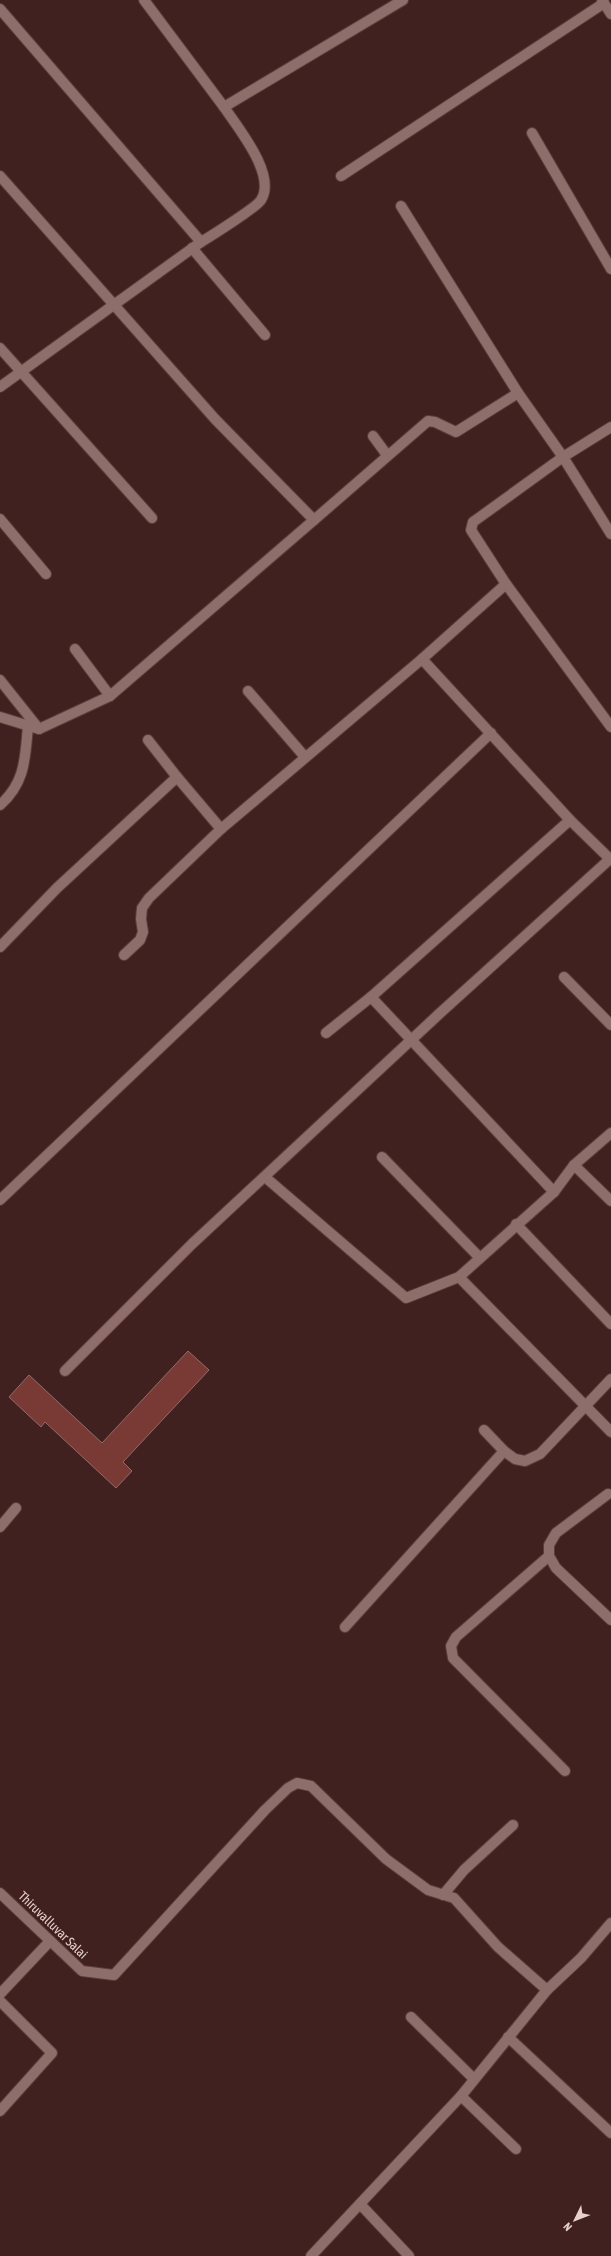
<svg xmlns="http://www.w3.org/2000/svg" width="611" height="2256" font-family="'Asap Condensed',sans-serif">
  <rect width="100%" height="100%" fill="#41211f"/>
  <path fill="#793935" stroke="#926c69" d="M188,1351L209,1370L123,1462L132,1471L116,1488L45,1422L41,1427L9,1397L29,1375L102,1443Z"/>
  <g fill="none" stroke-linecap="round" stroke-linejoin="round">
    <defs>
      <g id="minor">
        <path d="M144,0L224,107"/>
        <path d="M602,0L611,14"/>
        <path d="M0,9L201,242L0,387"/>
        <path d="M532,133L611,269"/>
        <path d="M0,176L215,419L314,520L428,421L435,422L456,432L518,393"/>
        <path d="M341,176L604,3"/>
        <path d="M401,206L518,393L563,457L611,534"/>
        <path d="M201,242C211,236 257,207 261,200C277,175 238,128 224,107L403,0"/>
        <path d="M192,248L265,335"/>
        <path d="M0,348L152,518"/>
        <path d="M611,427L563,457L480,517L473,522L471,530L506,584L611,727"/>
        <path d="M373,436L387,455"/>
        <path d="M0,519L46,574"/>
        <path d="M75,649L110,696"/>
        <path d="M422,659L506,584"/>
        <path d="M0,680L39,729"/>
        <path d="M248,691L305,757"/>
        <path d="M0,717L39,729L110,696L314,520"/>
        <path d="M148,740L177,777"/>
        <path d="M0,805C26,782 25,757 28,726"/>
        <path d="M0,947L57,888L177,777L221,829L422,659L570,820L611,860"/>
        <path d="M124,955L140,940L143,932L141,919L142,908L149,898L221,829"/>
        <path d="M564,977L611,1025"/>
        <path d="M371,997L554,1192"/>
        <path d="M326,1033L371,997L570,820"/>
        <path d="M382,1157L480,1258"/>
        <path d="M574,1165L611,1201"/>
        <path d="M265,1177L406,1298L459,1277L554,1192L574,1165L611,1133"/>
        <path d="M0,1200L491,733"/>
        <path d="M516,1224L611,1324"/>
        <path d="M459,1277L611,1432"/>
        <path d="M65,1371L192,1244L439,1014L610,859"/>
        <path d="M484,1430L504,1451"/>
        <path d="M608,1494L556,1533L549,1545V1556L556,1568L611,1620"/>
        <path d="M0,1527L16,1508"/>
        <path d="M549,1556L456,1637L451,1646L453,1658L565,1771"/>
        <path d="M345,1627L504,1451L515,1459L525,1461L540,1454L611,1379"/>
        <path d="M0,1893L82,1971L114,1975L265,1810L288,1788L297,1783L311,1786L386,1859L428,1890L454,1898L498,1947L547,1990L581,1958L611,1923"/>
        <path d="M443,1895L464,1870L513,1825"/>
        <path d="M0,1994L50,1941"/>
        <path d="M0,2001L52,2053L0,2111"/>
        <path d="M411,2017L474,2079"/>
        <path d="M508,2037L611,2133"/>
        <path d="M461,2096L516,2149"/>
        <path d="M360,2204L409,2256"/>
        <path d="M311,2256L461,2096L547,1990"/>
      </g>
    </defs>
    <use href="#minor" stroke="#5c3d3b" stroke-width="12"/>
    <use href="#minor" stroke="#8e6e6b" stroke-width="10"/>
  </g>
  <g text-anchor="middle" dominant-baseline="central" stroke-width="4" stroke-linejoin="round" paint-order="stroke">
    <g font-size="13" fill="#e7d1cf" stroke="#41211f">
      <text transform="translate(53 1925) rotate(44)">Thiruvalluvar Salai</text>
    </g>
  </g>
  <g transform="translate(575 2220) rotate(227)" stroke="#41211f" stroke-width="3" paint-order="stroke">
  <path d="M0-3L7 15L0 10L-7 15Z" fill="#e7d1cf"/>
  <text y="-6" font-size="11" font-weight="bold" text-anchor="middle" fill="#e7d1cf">N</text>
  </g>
</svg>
